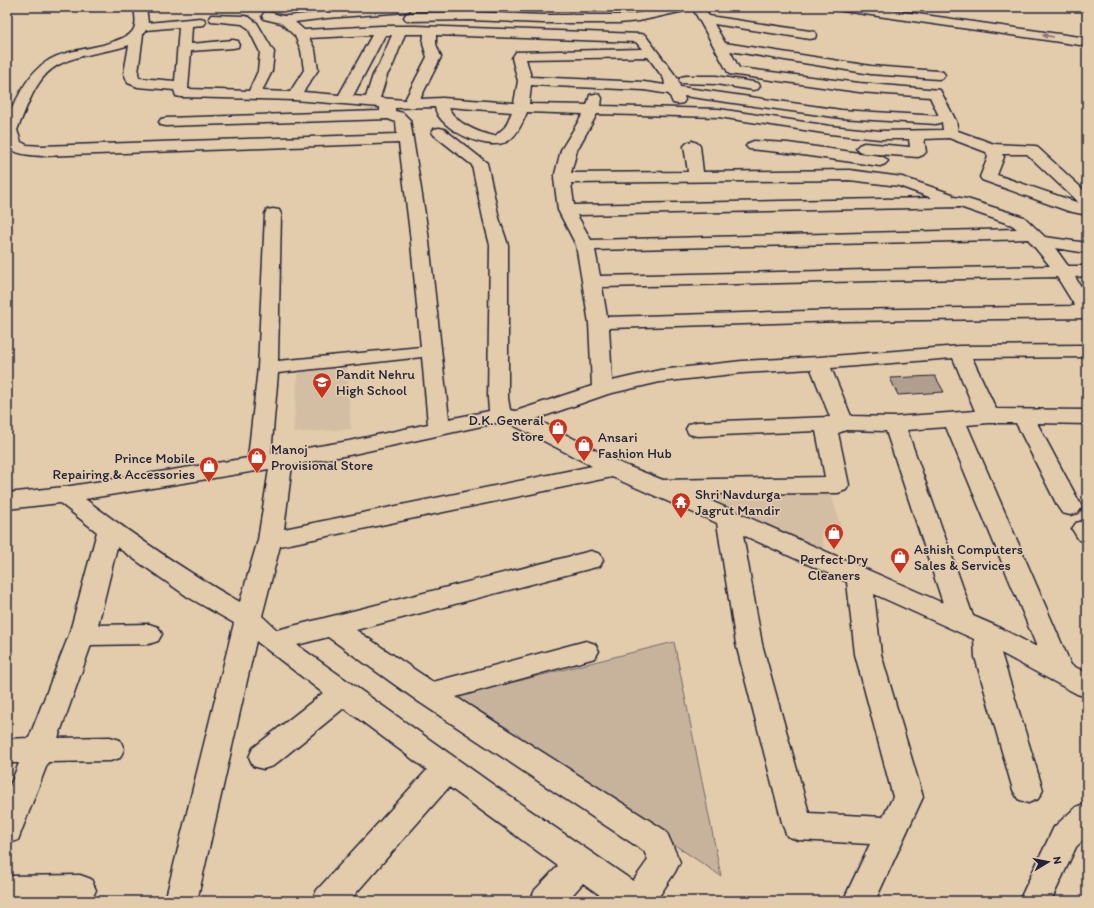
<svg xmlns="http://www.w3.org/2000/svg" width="1094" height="908" font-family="Itim,sans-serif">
  <rect width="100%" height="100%" fill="#e3ccac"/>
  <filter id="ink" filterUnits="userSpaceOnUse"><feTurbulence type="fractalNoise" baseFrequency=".025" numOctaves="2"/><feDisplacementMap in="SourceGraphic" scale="8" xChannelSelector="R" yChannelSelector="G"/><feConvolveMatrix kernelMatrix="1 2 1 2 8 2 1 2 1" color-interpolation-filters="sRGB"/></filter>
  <g filter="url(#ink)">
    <g fill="#d4bea3">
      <path d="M347,365L351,429L293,433L298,370Z"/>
      <path d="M830,490L842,531H821L825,554L694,492Z"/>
    </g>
    <path fill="#c7b39c" stroke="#746a6c" d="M674,642L721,876L454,697Z"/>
    <path fill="#b09f8e" stroke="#22223b" d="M935,376L944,392L898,395L890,378Z"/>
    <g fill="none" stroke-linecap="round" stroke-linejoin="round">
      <defs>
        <g id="minor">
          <path d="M134,7H146L148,23L200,18L204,19L206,22L204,25L192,26L191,44L233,40L238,41L239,44L238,47L233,48L191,51L188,89L249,91L258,71L260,52L248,28L242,24L211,21L209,18L211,15L245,16L249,17L257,23L274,52L272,71L262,91L290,92L304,70L301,50L295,36L281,23L264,19L262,16L264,13C272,11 279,17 288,16C330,11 367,7 410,7L409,11L405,12L327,18L295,22L304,30L381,26H416L640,34L645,35L678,79L680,87L841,110L939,116L930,97L859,92L729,74L692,7H704L709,16L810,31L815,32L816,35L815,38L810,39L714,24L725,43L871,66L938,71L943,72L945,75L943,78L938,79L871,74L730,51L739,68L859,83L940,90L956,121L958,131L994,144L1036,146L1087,193V215L1068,211L982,180L980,177L988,157L986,152L949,138L924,139L926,152L923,155L918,157L864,153L859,151L856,148L859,145L864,143L910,147L909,139H880L830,134L719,117L597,114L577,150L571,173L688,172L684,146L687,143L692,141L697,143L700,146L703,172L849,170L902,177L952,194L954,197L967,199L1024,217L1045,237L1087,243V253L1055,248L1068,266H1087V276L1075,277L1087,296V318L843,321L609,328L612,381L660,370L742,361L819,357L960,346L1087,345V357L972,358L996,409L1087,410V424L1037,423L1082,507L1078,513L1070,515L1062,513L1058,507L1016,423H988L967,425L1071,665L1087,673V697L1077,694L1001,653L1043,790L1038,799L1028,803L1018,799L1013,790L975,657L974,639L874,594L881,654L923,797L875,901H843L870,844L798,840L787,836L783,826L736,644L717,523L612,477L280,546L262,616L277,630L591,551L600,554L603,560L600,566L356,630L433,682L586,641L595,644L599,651L595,658L456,697L666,831L680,862L675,872L656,901H608L583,883L567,901H530L535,890L558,866L449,787L349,901H312L317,890L427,770L344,708L273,766L263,769L253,766L249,757L253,748L323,693L256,641L197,901H165L234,623L188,597L117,547L98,625L149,624L158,627L162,634L158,641L149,644L91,645L58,738L110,737L120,740L124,749L120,758L110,761L48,762L18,840L7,844V793L19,763H7V739L29,738L69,635L97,532L60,503L7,509V493L64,487L248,458L258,368L265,214L267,210L273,209L279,210L281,214L278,361L421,347L410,233L399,143L42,156C31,155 7,155 7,140C7,134 6,127 7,121C9,111 17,100 21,91C43,52 64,54 103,45C112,42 123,39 131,33C138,26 135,16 134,7ZM179,27L175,81L139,78L138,73L143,34L146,30ZM405,34H424L423,44L427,57L405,100L380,98L387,75L393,65ZM372,35L339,95L303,92L318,70L315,50L309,38ZM385,35H392L379,65L373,75L366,97L353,96ZM436,35L636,42L642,49L516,52L512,58L518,81L514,103L442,98L420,99L441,57L436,44ZM129,45L124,73L128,83L138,87L174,90L176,96L181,97L294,100L380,107V111L166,118L161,119L159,122L161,125L166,126L388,119L396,122L397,134L42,146L27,145L21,142L17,130C26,110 34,82 52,69C72,54 106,53 129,45ZM648,57L664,79L665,85L644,82L531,77L526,59ZM531,85L644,90L669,94L673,103L678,104L683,103L685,100L684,96L841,118L936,124L942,122L943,130L880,131L830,126L719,109L601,106L602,98L600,95L595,94L590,95L587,105L529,104ZM435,107C438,129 486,151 506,142C516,138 523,122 527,112L583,114L561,150L554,178L558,210L576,245L589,323L592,386L516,411L510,410L508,398V245L499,218L487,163L444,129L439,128L434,129L432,132L434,135L472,165L483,218L490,245L488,398L489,411L449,419L428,233L410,120L403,113L395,111V108ZM449,107L512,112L505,127L495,136C481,134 452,122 449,107ZM1002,154H1027L1079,203L997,175L1004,157ZM849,180L899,186L932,198L574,205L571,183ZM960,207L1012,225L1017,229L591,240L577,215ZM1028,239L1050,266L600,276L595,250ZM1057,277L1075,306L843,310L607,317L602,287ZM422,357L428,424L349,441L271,454L278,373ZM953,358L975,411L894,417L851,416L831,368ZM811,369L830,417L697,422L689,424L686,429L689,434L697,436L816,431L825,477L663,480L622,464L536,419L608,394L660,382L742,373ZM500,422L511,424L592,466L284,529L292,465L349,455ZM946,427L1037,647L996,626L973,616L907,430ZM846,430L886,431L943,603L695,494L838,493L846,490L849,485L838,433ZM269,469L258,540L240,602C186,572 135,536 85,499ZM743,535L847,582L855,654L893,797L883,817L809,813L762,644ZM328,637L419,702L644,851L648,860L633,881L509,796L297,645Z"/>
          <path d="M668,7H691L689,10L639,21L619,23H543L469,20L410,21L406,20L404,17L406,14L410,13L469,12L543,15H619L639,13Z"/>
          <path d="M686,76H716L753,82L758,83L760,86L758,89L753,90L716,84L681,83L679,80L681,77Z"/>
          <path d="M754,141L788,143L880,156L885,158L888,161L885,164L880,166L788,153L749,149L746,146L749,143Z"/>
          <path d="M1084,521L1087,522V542L1079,540L1072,529L1076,523Z"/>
          <path d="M1087,803V836L1076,847L1051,901H1019L1054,827L1076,807Z"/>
          <path d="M80,875L91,879L96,890L91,901H7V876Z"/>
        </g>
        <path id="highway" d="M837,7H868L1087,38V46L843,11L839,10Z"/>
      </defs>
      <use href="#minor" stroke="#22223b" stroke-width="3"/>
      <use href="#highway" stroke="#22223b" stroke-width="3"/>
      <use href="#minor" fill="#e3ccac" fill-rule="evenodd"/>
      <use href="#highway" fill="#e3ccac" fill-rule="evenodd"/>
    </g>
    <defs><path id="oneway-solid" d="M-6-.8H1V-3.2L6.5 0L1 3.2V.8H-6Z"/></defs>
    <use fill="#827774" href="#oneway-solid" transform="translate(1048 36) rotate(-172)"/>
  </g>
  <defs>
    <symbol id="school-pin" viewBox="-11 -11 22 30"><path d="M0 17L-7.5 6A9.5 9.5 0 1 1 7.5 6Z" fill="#c8321e" stroke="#e3ccac"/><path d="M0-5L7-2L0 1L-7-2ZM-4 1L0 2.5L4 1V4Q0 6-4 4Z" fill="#fff"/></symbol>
    <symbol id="shop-pin" viewBox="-11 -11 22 30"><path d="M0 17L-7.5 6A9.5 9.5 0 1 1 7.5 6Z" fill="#c8321e" stroke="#e3ccac"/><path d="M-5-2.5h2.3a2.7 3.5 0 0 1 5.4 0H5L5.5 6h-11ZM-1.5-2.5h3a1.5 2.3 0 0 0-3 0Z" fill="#fff"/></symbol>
    <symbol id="temple-pin" viewBox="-11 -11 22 30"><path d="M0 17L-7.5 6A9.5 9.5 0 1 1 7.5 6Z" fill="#c8321e" stroke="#e3ccac"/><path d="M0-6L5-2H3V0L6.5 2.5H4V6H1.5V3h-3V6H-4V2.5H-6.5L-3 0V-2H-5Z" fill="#fff"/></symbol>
  </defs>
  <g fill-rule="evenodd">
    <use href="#school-pin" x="311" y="371" width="22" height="30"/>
    <use href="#shop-pin" x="547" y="417" width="22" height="30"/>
    <use href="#shop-pin" x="573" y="434" width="22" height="30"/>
    <use href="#shop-pin" x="246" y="446" width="22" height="30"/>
    <use href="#shop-pin" x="198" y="455" width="22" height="30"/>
    <use href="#temple-pin" x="670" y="491" width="22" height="30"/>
    <use href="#shop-pin" x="823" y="522" width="22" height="30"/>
    <use href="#shop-pin" x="889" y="546" width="22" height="30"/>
  </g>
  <g text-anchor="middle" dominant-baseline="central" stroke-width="3.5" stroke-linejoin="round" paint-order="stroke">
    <g font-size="14" fill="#22223b" stroke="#e3ccac" text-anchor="start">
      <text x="336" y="374">Pandit Nehru<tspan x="336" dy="16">High School</tspan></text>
      <text x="544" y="420" text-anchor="end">D.K. General<tspan x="544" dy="16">Store</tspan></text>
      <text x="598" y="437">Ansari<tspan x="598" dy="16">Fashion Hub</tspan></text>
      <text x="271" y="449">Manoj<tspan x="271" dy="16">Provisional Store</tspan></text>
      <text x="195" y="458" text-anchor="end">Prince Mobile<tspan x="195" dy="16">Repairing &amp; Accessories</tspan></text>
      <text x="695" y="494">Shri Navdurga<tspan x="695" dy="16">Jagrut Mandir</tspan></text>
      <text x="914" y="549">Ashish Computers<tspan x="914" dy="16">Sales &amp; Services</tspan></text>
      <text x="834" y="559" text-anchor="middle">Perfect Dry<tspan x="834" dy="16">Cleaners</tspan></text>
    </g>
  </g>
  <rect width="1094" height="908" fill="none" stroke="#e3ccac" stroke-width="24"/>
  <rect x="12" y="12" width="1070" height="884" fill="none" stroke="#22223b" stroke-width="1.5" filter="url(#ink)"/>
  <g transform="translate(1048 862) rotate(80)" stroke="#e3ccac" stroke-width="3" paint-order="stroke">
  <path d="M0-3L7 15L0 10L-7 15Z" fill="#22223b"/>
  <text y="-6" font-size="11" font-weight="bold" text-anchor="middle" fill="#22223b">N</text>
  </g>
</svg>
